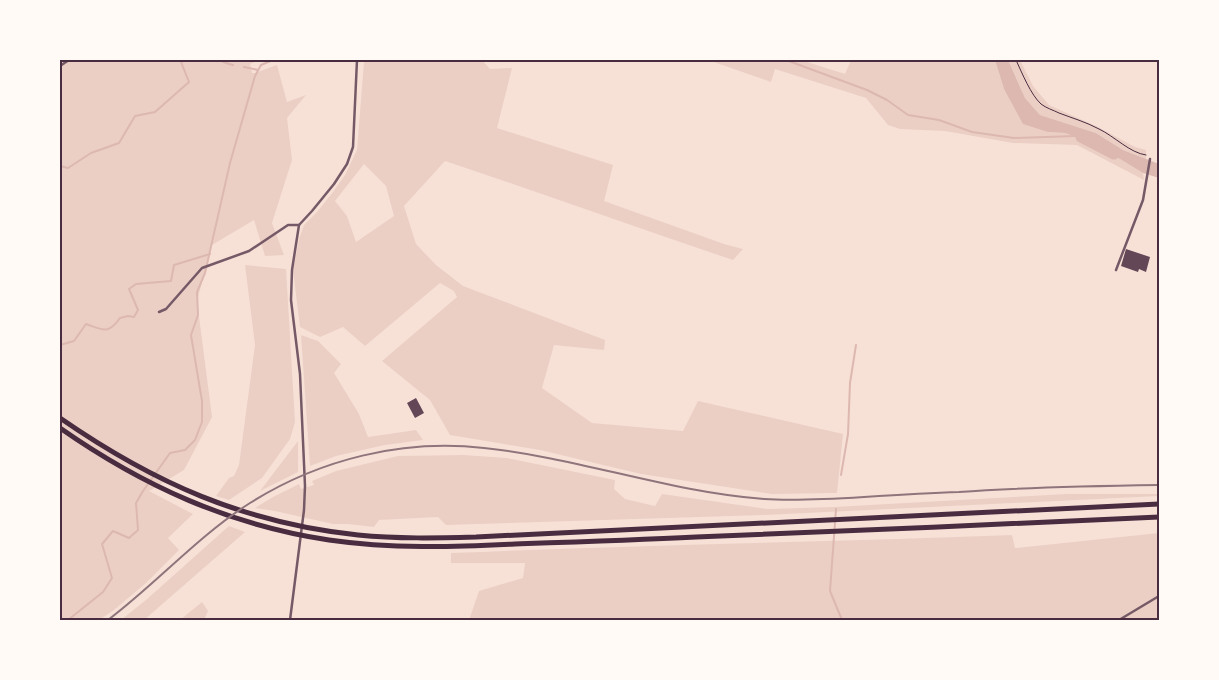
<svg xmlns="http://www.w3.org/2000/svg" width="1219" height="680" font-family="Ubuntu,sans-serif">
  <rect width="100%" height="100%" fill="#f7e1d7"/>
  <g fill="#ebcfc5" fill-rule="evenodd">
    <path d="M60,60H260L250,64L252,73H255L277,65L287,102L306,95L287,118L292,160L272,223L284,255L265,256L254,220L212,245L197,301L212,417L184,470L149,491L193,514L168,538L179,550L146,583L114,610L99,620H60Z"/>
    <path d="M369,60H482L490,69L512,68L497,128L613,165L604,201L724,244L743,249L733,260C637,228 541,193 445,161L404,206L416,244L436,265L463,286L605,340L604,350L554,345L542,388L592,423L683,431L698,401L843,434L837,493L772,494L641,474L540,450L450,435L430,400L382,361L457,297L454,291L440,283L365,346L343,327L320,337L300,327L293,270L299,239L304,225L317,212L333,192L345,175L357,150L364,62ZM364,164L386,186L394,216L356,242L347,216L335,201Z"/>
    <path d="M708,60H801L845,74L851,60H995L1004,89L1048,132L1065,133L1097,145L1143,173L1144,180L1077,145L1013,143L945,131L900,129L888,125L866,98L775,69L771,82Z"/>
    <path d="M1008,60H1020L1033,86L1049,105L1096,126L1135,147L1146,150V159L1123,150L1096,133L1040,115L1025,98Z"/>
    <path d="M245,265L286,269L295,422L290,439L262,478L229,500L216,496L229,478L234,476L239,465L255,345Z"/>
    <path d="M301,335L318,341L341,364L334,373L359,414L368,437L416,430L423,440L385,445L336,456L310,466Z"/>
    <path d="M298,441V472L260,491Z"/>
    <path d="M463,455L507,458L615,480L614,489L625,499L655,506L662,494L768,509L834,507L1067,494H1159V496L765,515L446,525L438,517L379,520L374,527L348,524H333L275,511L255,508L273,497L299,484L301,489L314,485L312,481L336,471L398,456Z"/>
    <path d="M229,526L245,532L144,620H121L146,600Z"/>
    <path d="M1159,533V620H469L479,591L523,578L525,563H451V553C638,545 825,542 1012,535L1015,548Z"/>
    <path d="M202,602L208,611L204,620H180Z"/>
  </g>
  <path fill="#dcb8b0" d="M995,60H1008L1025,98L1040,115L1096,133L1123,150L1159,164V178L1143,173L1097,145L1065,133L1048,132L1023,124L1004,89Z"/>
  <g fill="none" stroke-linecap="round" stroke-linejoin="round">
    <g stroke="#dcb8b0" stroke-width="2">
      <path d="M220,60L226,63L233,65"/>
      <path d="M786,60L867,90L887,100L908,115L939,120L972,132L1014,138L1075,136"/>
      <path d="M244,67L258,70"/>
      <path d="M60,166L68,168L91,153L119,143L135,116L155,112L189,82L181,62L186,60"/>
      <path d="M60,345L74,341L86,324C103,330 108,335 120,318L128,316L134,317L138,310L129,289L136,284L171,281L174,265L210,254"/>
      <path d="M841,475L848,434L850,383L856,345"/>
      <path d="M836,509L830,591L842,620"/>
      <path d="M68,620L103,592L112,578L102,544L113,531L129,538L138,530L136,503L143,491L170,453L185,450L195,440L202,422V401L191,335L198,315L197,292L205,273L230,163L255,76L261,65L273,60"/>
    </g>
    <path stroke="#dcb8b0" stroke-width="11" d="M1081,137L1114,154"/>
  </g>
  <g fill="#644757">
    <path d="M1126,249L1150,257L1146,272L1139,269L1138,272L1121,266Z"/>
    <path d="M416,398L424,413L415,418L407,403Z"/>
  </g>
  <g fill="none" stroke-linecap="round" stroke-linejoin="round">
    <path stroke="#4a2c40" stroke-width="1" d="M1016,60C1022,73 1031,95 1041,104C1046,108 1053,110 1059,113C1072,118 1086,122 1099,129C1114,136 1130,153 1146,155"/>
    <g stroke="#755966" stroke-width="2.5">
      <path d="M60,66L69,60"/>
      <path d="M1116,270L1143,200L1150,159"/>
      <path d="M159,312L166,309L202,268L249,251L288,225H299L312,211L334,184L347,164L353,147L357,60"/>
      <path d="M290,620L304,510L305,486L300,374L291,300L292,270L299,225"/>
      <path d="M1119,620L1159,596"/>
    </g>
    <g stroke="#4a2c40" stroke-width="5">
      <path d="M60,418C154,483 244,523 358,535C398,539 437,538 476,537L1159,504"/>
      <path d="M60,428C143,486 229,525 329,540C391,549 453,547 515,544C575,542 636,540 696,537C850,531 1005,524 1159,517"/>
    </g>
    <path stroke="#8f747c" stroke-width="2" d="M108,620C157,583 198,536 250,503C320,459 402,439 484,448C579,458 669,492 764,499C797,501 831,499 864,497C895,495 927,493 959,492C1025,487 1092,486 1159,485"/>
  </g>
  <rect width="1219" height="680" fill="none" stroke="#fffaf5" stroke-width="122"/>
  <rect x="61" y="61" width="1097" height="558" fill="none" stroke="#4a2c40" stroke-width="2"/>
</svg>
